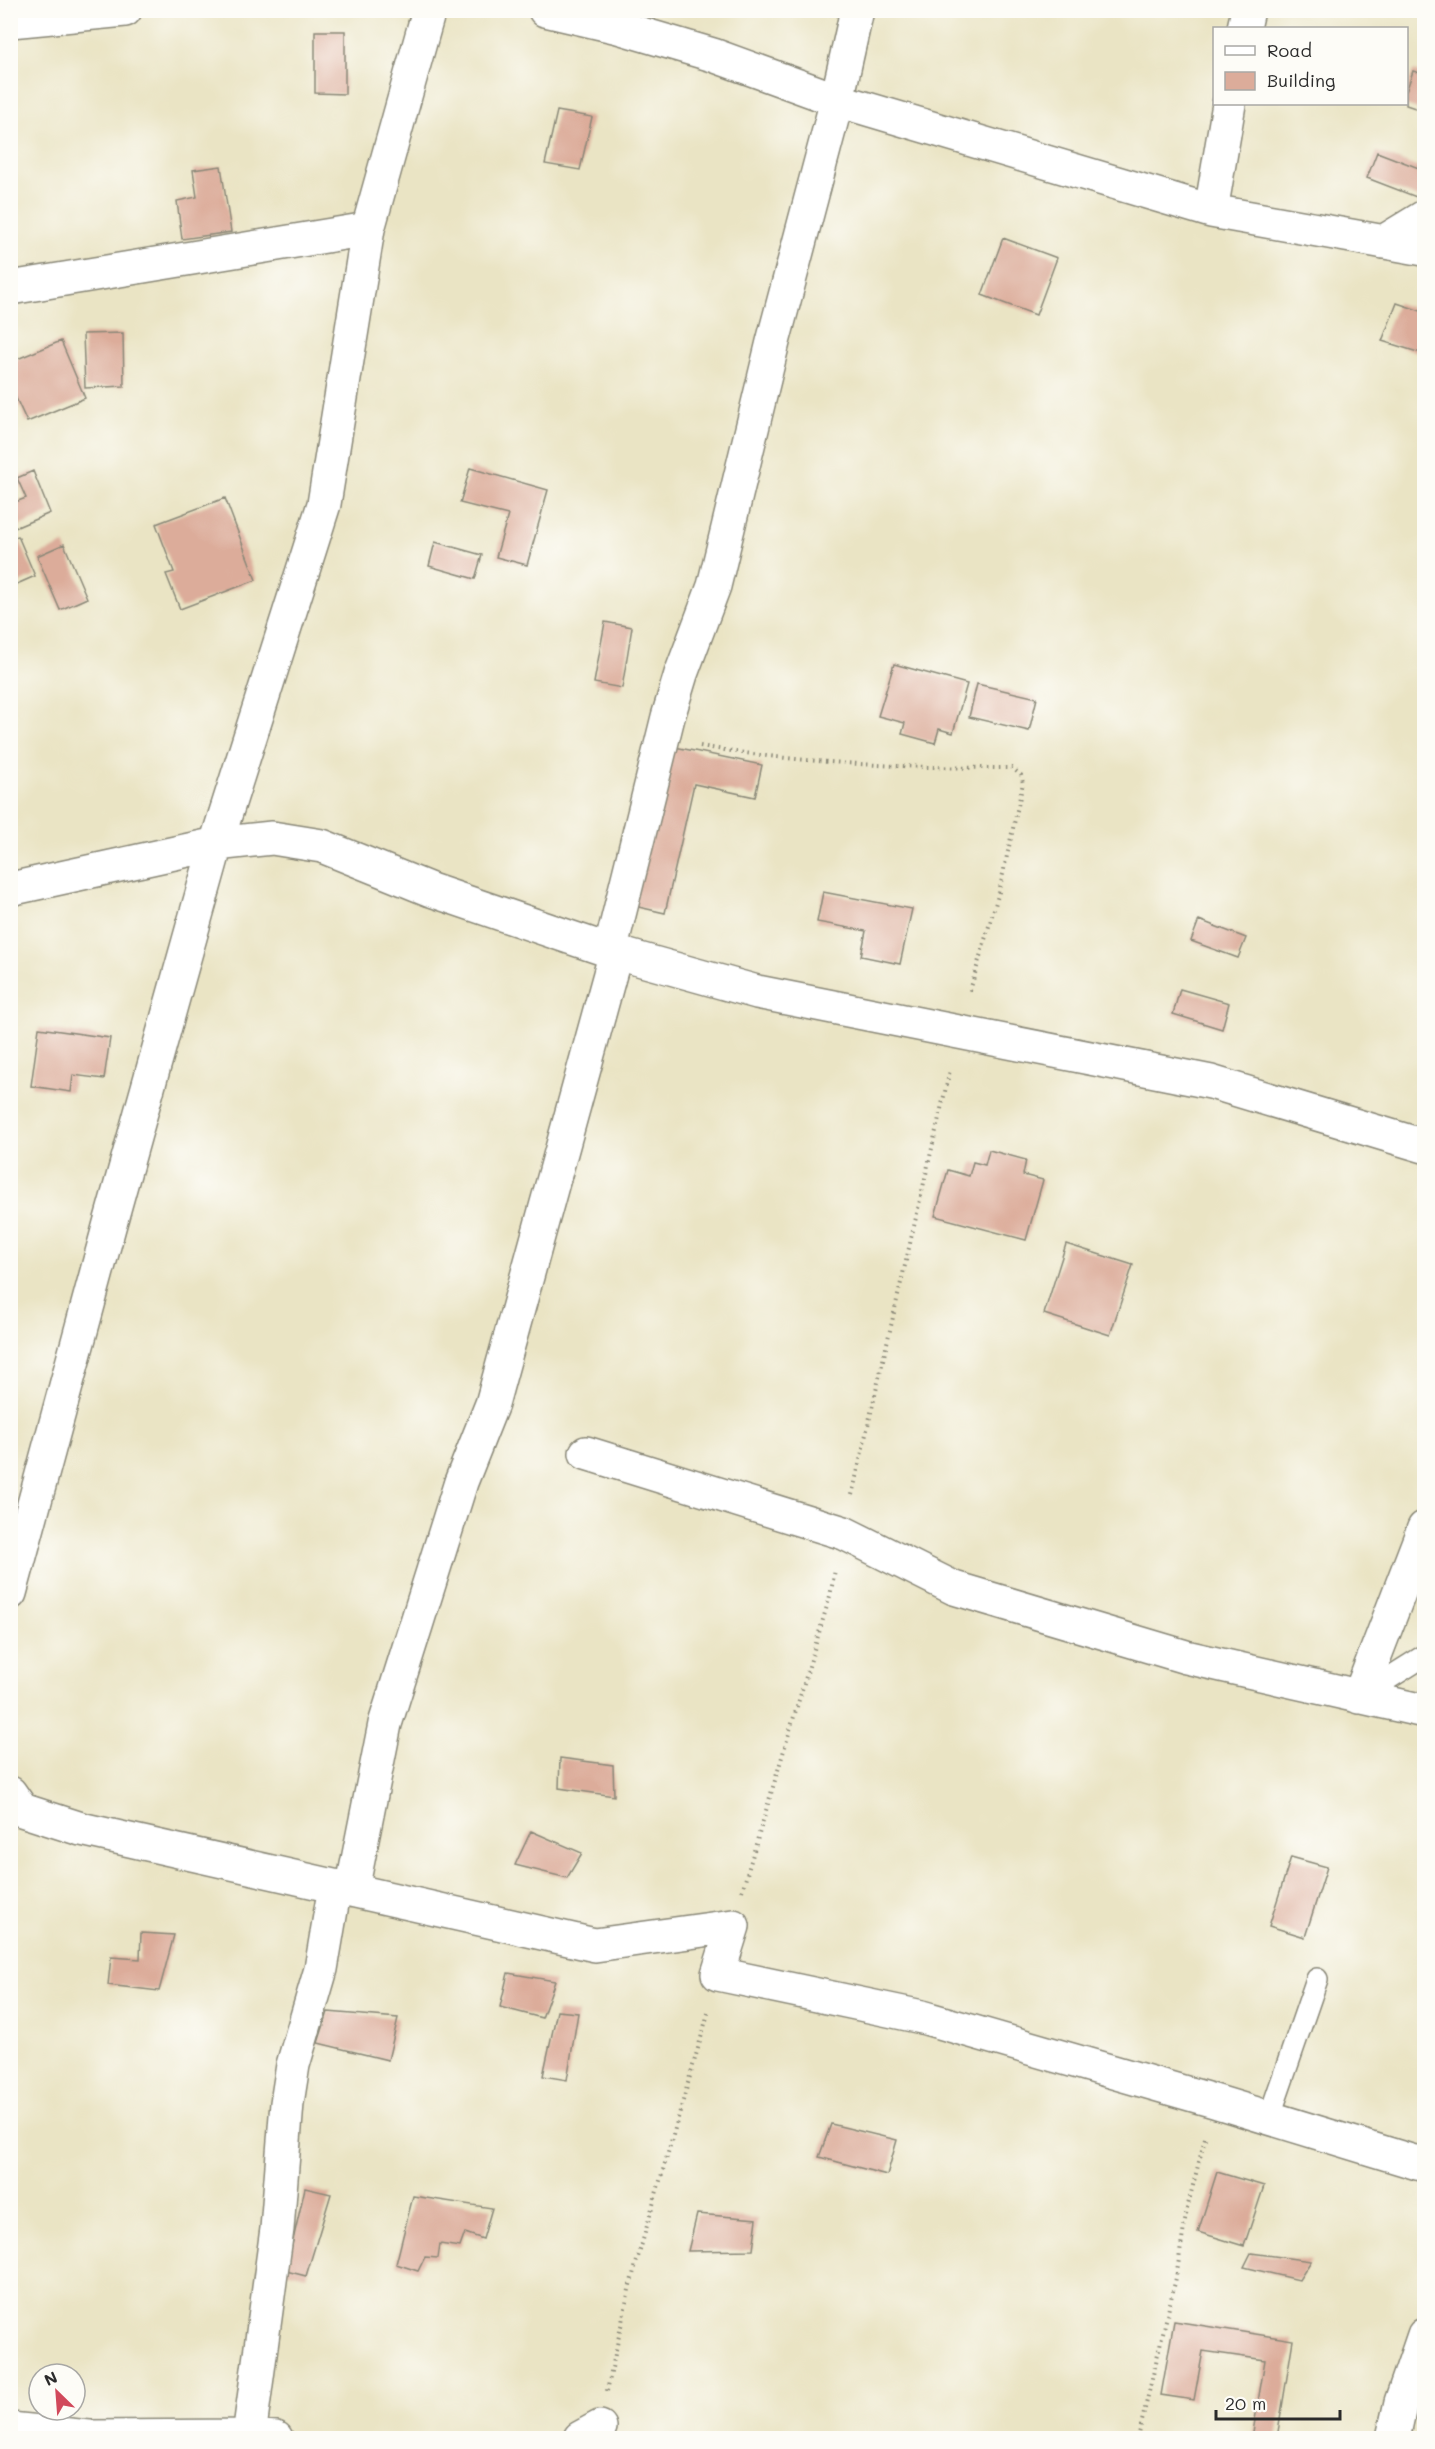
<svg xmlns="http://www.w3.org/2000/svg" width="1435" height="2449" font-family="Mali,sans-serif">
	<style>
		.building { fill: #dcac9a }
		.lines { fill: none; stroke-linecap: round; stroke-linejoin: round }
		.lane-casing { stroke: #8a8878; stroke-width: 24 }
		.street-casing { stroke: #8a8878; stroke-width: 36 }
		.path { stroke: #8a8878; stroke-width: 4; stroke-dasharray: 1.5 4.5; stroke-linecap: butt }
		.lane { stroke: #fff; stroke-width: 21 }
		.street { stroke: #fff; stroke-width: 33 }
	</style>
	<rect width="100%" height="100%" fill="#fdfcf7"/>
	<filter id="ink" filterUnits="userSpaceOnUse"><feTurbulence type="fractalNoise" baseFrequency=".0167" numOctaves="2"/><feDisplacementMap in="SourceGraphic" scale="12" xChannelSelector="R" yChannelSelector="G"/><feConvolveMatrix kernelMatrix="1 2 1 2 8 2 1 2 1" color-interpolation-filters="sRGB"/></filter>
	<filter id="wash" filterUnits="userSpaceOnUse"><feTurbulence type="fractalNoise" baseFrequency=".008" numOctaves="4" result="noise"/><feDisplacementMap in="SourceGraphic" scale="24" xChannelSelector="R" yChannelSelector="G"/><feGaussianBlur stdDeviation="1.35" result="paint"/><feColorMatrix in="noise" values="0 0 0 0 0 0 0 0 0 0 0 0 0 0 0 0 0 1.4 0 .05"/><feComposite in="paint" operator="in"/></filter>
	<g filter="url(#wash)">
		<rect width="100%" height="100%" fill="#eae4c4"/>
		<g id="blocks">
			<path class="building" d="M315,31H345V94L315,93Z
				M1413,71L1424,74V111L1406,105V92Z
				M557,111L592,117L580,170L545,164Z
				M1377,152L1424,170V200L1367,178Z
				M221,166L231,232L182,239L177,201L197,197L193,170Z
				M1003,238L1057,258L1036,315L982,295Z
				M1397,303L1424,312V354L1382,341Z
				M123,333L124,386L85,388L83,334Z
				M61,341L85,398L27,422L10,385V362Z
				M470,468L548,490L527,565L496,557L508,515L460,503Z
				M33,471L50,513L10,530V504L26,498L17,478Z
				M225,498L256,580L180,609L166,574L174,572L156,524Z
				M18,536L35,576L10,587V539Z
				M435,542L482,555L475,579L429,566Z
				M64,544L87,598L60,610L37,556Z
				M605,622L632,627L622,688L594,683Z
				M894,664L967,684L953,733L939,729L935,743L902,734L905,723L878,716Z
				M977,684L1037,698L1029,731L969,717Z
				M670,746L762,765L755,797L694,784L665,913L634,906Z
				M823,892L912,909L900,964L861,956L866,931L817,922Z
				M1199,920L1246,938L1238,958L1191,941Z
				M1180,989L1229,1003L1222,1029L1173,1014Z
				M39,1028L110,1038L104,1079L73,1075L71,1092L31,1086Z
				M989,1150L1026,1160L1023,1175L1043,1180L1026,1240L935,1216L948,1170L969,1176L973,1162L985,1165Z
				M1066,1244L1133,1265L1110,1335L1044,1314Z
				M560,1758L613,1765L614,1796L559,1788Z
				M531,1831L582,1853L567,1878L515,1865Z
				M1291,1857L1327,1867L1305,1937L1269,1926Z
				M141,1933L174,1935L159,1991L108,1985L111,1957L140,1959Z
				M508,1973L555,1981L542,2018L500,2007Z
				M557,2011L578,2013L567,2080L543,2076Z
				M328,2012L398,2018L388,2060L318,2043Z
				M831,2124L897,2140L887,2175L819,2157Z
				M1217,2172L1264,2186L1244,2246L1198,2232Z
				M305,2188L331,2194L306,2276L286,2271Z
				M413,2196L492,2208L483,2239L465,2233L460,2247L440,2244L438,2258L425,2257L418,2271L396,2264Z
				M697,2214L757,2219L753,2250L688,2251Z
				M1251,2253L1311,2261L1299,2280L1244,2267Z
				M1174,2321L1293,2340L1277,2438H1252L1265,2360L1203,2351L1194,2400L1161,2395Z"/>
		</g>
	</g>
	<g filter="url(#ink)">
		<use href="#blocks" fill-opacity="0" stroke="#8a8878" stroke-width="1.5"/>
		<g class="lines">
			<defs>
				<path id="lane" d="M1359,1697L1424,1656
					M1269,2118L1317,1979"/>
				<path id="street" d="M545,10L618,27L713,55L837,100L1211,211L1424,249
					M10,21L125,10
					M1244,28L1248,10
					M1211,211L1229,104
					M1383,242L1424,217
					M10,288L368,229
					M10,889L216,844L272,838L322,846L431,890L610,951L757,992L1211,1082L1424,1146
					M610,951L668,717L681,674L714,586L773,342L837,100L857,10
					M586,1453L844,1533L954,1588L1186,1657L1424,1711
					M10,1593L109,1227L216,844L324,504L368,229L429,10
					M1359,1697L1424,1528
					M10,1793L22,1810L81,1829L595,1945L733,1926L718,1974L922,2017L1214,2101L1424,2165
					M352,1890L385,1724L461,1482L492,1404L616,952
					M10,2429L89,2437L249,2436L277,2229L287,2103L293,2065L321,1969L335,1886
					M249,2436L276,2438
					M580,2438L600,2427
					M1393,2438L1401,2402L1424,2335"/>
			</defs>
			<use href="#lane" class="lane-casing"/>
			<use href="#street" class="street-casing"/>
			<path class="path" d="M700,746C802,764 908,768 1012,768L1021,775L1023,783L999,892L969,994
				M852,1495L950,1070
				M742,1891L830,1596L835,1570
				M607,2391L630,2285L709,2010
				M1138,2438L1176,2278L1187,2209L1205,2138"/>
			<use href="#lane" class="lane"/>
			<use href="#street" class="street"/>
		</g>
	</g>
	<rect width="1435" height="2449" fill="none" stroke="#fdfcf7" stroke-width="36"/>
	<rect x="1213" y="27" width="195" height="78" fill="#fdfcf7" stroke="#a9a8a5" stroke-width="1.5"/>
	<rect x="1225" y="46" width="30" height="9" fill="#ffffff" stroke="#a9a8a5" stroke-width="1.5"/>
	<text x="1267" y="57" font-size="18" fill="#2b2b2b">Road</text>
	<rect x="1225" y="72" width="30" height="18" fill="#dcac9a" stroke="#a9a8a5" stroke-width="1.5"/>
	<text x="1267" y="87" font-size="18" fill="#2b2b2b">Building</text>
	<g transform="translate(57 2392) rotate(335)"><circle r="28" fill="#fdfcf7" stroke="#a9a8a5" stroke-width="1.5"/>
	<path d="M0-4.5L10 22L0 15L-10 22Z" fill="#d1495b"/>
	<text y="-9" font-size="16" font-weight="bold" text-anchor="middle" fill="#2b2b2b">N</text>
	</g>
	<path d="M1216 2410v9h124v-9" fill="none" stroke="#2b2b2b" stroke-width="3"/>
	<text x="1225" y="2410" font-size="18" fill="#2b2b2b" stroke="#fdfcf7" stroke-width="4.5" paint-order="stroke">20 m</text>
</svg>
